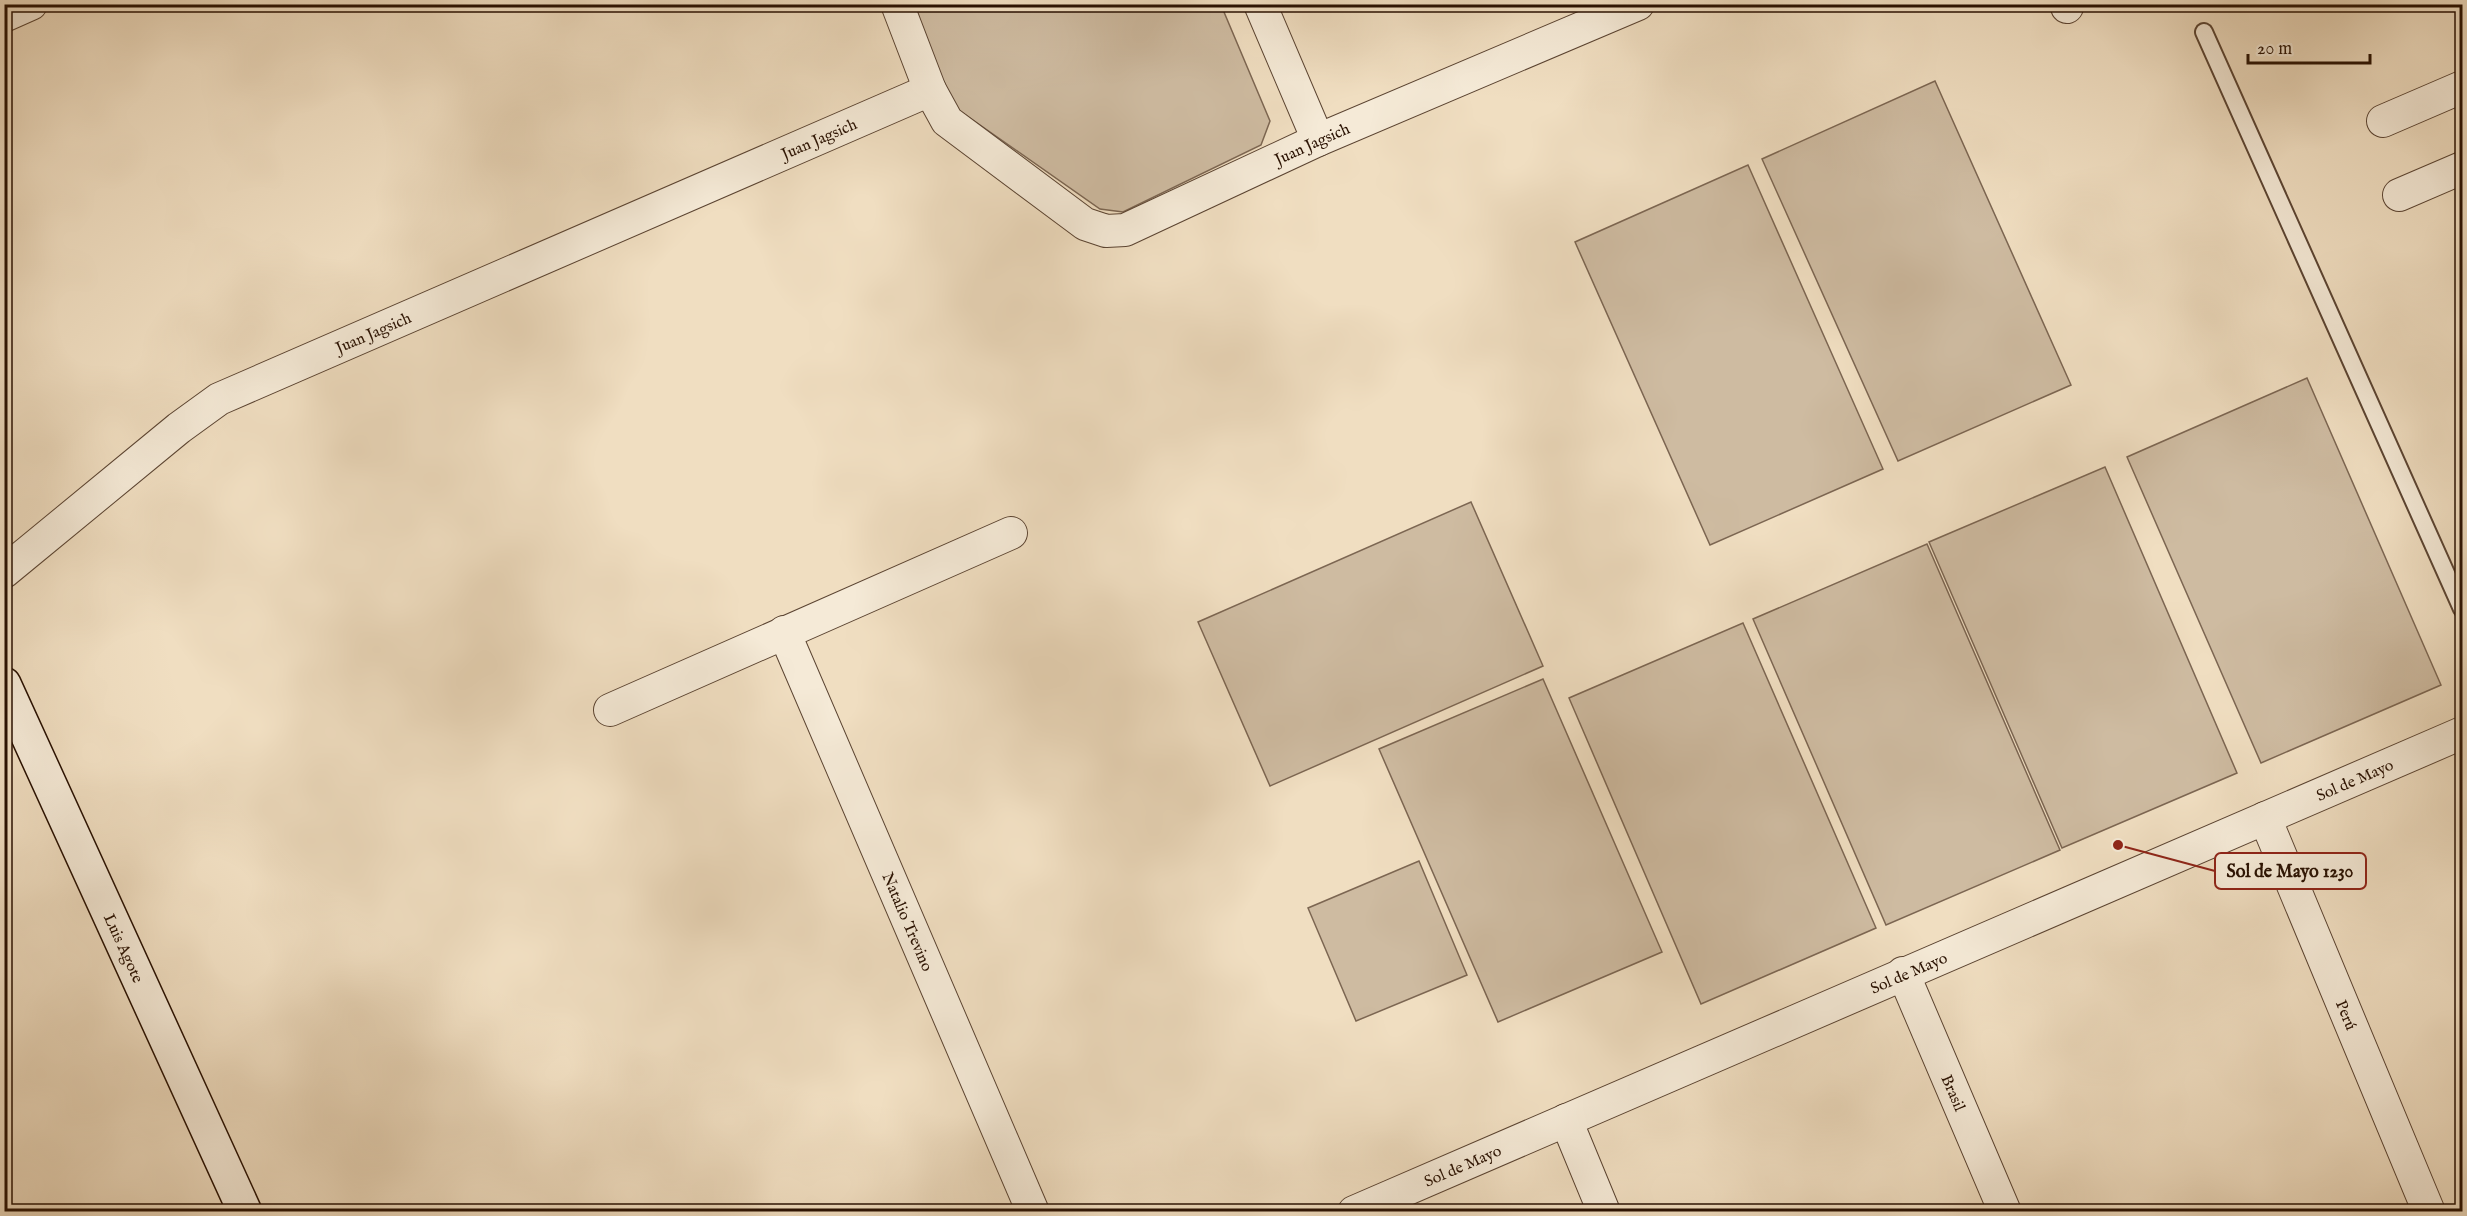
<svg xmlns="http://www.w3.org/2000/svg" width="2467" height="1216" font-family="'IM FELL English',serif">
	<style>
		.green { fill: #cebba1; stroke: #7c6652; stroke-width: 1.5 }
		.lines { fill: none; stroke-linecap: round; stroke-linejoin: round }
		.service-casing { stroke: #5b4432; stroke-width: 20 }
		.minor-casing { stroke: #5b4432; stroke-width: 34 }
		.secondary-casing { stroke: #291102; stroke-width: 36 }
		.service { stroke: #f5ead7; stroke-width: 16 }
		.minor { stroke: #f5ead7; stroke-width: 32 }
		.secondary { stroke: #f5ead7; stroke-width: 33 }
		.labels { text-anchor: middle; stroke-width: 6; stroke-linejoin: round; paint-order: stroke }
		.street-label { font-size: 16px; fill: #291102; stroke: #f5ead7 }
		.leader { fill: none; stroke: #8f2418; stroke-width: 2 }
		.callout-dot { fill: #8f2418; stroke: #f5ead7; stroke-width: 2 }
		.callout { fill: #f5ead7; stroke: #8f2418; stroke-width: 2 }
		.callout-label { font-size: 18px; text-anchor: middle; font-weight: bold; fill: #291102 }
	</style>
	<rect width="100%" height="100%" fill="#f0dec1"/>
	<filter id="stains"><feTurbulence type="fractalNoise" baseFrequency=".00333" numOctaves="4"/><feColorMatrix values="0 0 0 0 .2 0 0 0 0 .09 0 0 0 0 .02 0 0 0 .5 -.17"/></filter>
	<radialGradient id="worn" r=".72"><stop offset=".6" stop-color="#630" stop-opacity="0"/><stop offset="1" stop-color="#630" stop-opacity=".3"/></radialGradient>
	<path class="green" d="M898,5H1221L1270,121L1261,145L1123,212L1100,209L930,90Z
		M1935,81L2071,385L1898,461L1762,159Z
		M1748,165L1883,469L1710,545L1575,242Z
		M2307,378L2441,685L2261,763L2127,457Z
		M2105,467L2237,773L2062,848L1929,542Z
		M1471,502L1543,666L1270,786L1198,622Z
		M1927,544L2060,850L1886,925L1753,619Z
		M1743,623L1876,928L1701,1004L1569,698Z
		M1543,679L1662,952L1498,1022L1379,749Z
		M1419,861L1467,975L1356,1021L1308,908Z"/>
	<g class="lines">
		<defs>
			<path id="service" d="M2204,32L2462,609"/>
			<g id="minor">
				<path d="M897,4L930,90"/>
				<path d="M1260,4L1318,140"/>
				<path d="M2066,4L2067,7"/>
				<path d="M4,16L31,4"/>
				<path d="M2383,121L2462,87"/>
				<path d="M2399,195L2462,168"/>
				<path id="s1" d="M4,572L179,428L219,399L930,90L947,121L1085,224L1106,231L1125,230L1318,140L1638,4"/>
				<path id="s2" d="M784,632L1033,1212"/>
				<path d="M610,710L1011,533"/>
				<path id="s3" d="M2265,818L2429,1212"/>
				<path id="s4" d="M1903,973L2005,1212"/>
				<path d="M1566,1120L1604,1212"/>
				<path id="s5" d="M1354,1212L2462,733"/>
			</g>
			<g id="secondary">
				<path id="s6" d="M4,684L245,1212"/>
			</g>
		</defs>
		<use href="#service" class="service-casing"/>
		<use href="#minor" class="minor-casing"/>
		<use href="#secondary" class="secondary-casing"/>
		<use href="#service" class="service"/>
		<use href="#minor" class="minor"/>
		<use href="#secondary" class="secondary"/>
	</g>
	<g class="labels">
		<g class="street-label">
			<text dy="6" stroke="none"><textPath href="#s1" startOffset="930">Juan Jagsich</textPath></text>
			<text dy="6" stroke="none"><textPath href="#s1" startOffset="1506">Juan Jagsich</textPath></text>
			<text dy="6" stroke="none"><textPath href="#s1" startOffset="444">Juan Jagsich</textPath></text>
			<text dy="6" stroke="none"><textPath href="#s5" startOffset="1090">Sol de Mayo</textPath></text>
			<text dy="6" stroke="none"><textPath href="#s2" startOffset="315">Natalio Trevino</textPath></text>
			<text dy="6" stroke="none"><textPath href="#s6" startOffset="290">Luis Agote</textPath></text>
			<text dy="6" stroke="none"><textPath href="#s5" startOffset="604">Sol de Mayo</textPath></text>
			<text dy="6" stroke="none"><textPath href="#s3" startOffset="213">Perú</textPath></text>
			<text dy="6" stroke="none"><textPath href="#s4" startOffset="130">Brasil</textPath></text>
			<text dy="6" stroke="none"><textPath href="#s5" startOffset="118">Sol de Mayo</textPath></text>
		</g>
	</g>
	<path class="leader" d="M2118 845L2215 871"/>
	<circle class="callout-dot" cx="2118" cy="845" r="6"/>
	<rect class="callout" x="2215" y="853" width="151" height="36" rx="6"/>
	<g class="callout-label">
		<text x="2290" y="877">Sol de Mayo 1230</text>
	</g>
	<rect width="2467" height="1216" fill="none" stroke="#f0dec1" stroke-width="24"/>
	<rect x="6" y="6" width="2455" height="1204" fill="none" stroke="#291102" stroke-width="3"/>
	<rect x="12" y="12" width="2443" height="1192" fill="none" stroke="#291102" stroke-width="1.5"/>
	<path d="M2248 54v9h122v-9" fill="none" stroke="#291102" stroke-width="3"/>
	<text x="2257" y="54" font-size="18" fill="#291102" stroke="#f5ead7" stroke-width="4.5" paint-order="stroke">20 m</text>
	<rect width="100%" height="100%" filter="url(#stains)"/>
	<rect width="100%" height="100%" fill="url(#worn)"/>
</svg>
